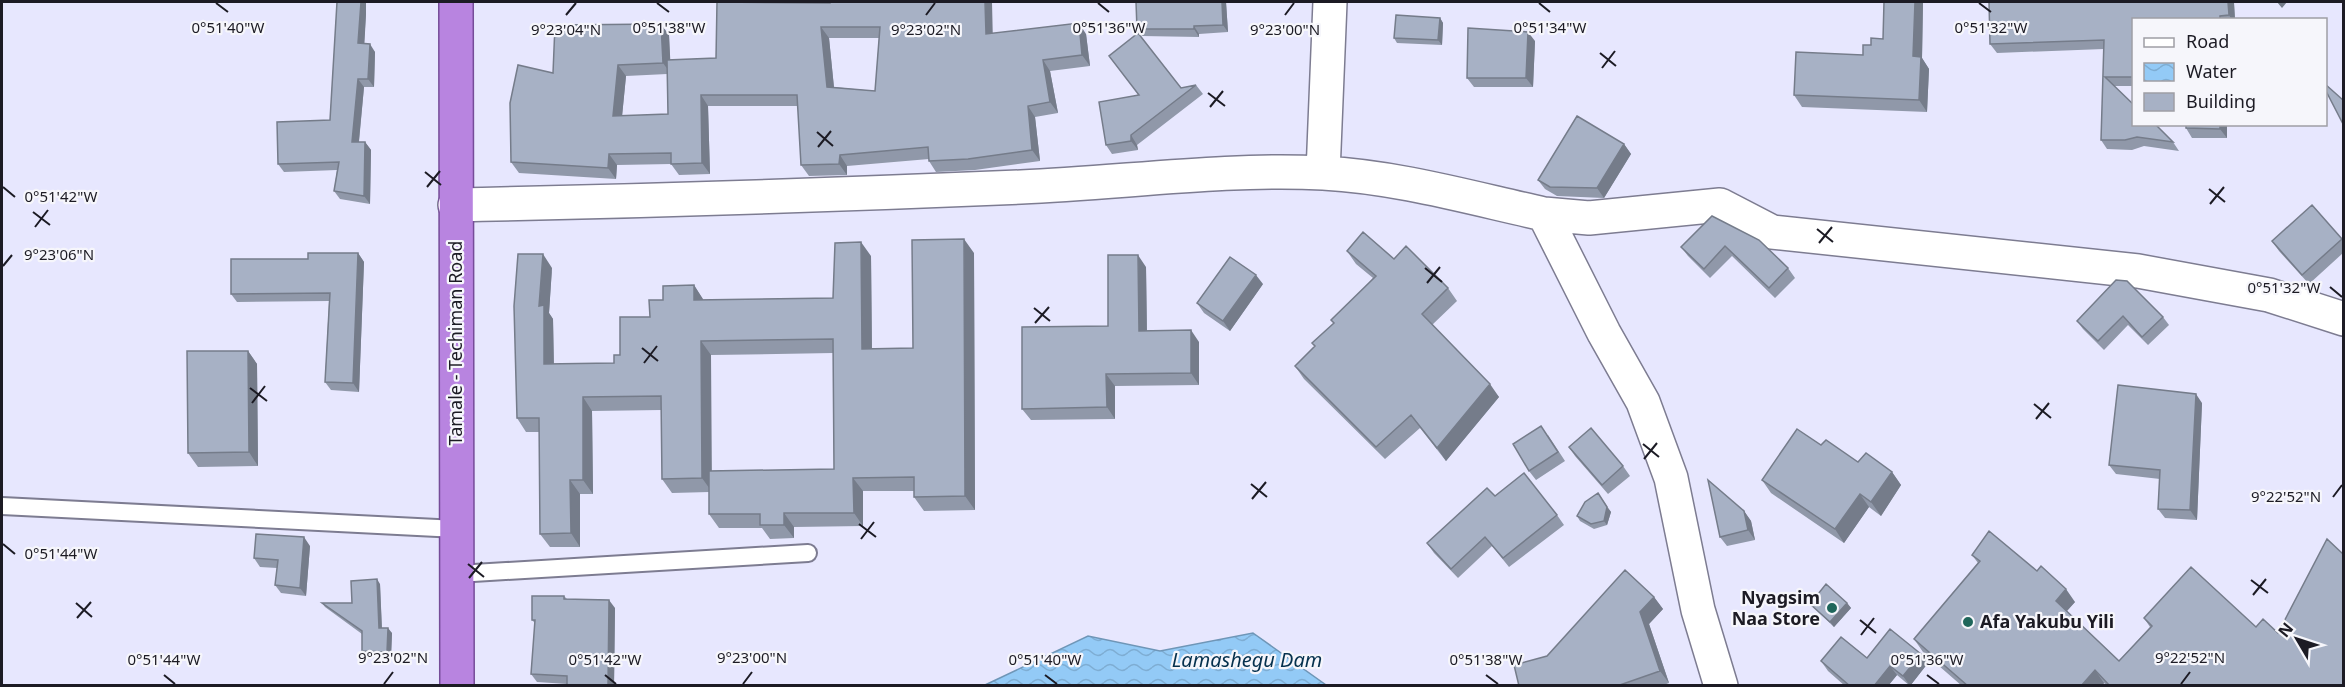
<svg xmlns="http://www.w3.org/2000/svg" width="2345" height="687" font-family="'Noto Sans',sans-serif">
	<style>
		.water { fill: url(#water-waves); stroke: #6f96b7; stroke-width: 1.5 }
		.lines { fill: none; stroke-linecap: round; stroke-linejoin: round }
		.service-casing { stroke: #7d7c91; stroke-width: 20 }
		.minor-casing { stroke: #7d7c91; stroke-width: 36 }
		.trunk-casing { stroke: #764c99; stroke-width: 36 }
		.service { stroke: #fff; stroke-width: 16 }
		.minor { stroke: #fff; stroke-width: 33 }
		.trunk { stroke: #b884e0; stroke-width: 33 }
		.wall { fill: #9098a9; fill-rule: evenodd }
		.shaded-wall { fill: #757c8a }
		.building { fill: #a7b1c5; stroke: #757c8a; stroke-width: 1.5; fill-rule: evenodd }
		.ticks { fill: none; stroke: #1c1b24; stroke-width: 2 }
		.poi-dot { fill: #1f665b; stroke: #f6f6fb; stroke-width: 2 }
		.labels { text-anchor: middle; stroke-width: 4.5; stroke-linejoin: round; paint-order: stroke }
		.street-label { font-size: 18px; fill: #1c1b24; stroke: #f6f6fb }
		.poi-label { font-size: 18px; font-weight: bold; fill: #1c1b24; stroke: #f6f6fb; text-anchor: end }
		.water-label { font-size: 20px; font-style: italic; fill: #05314e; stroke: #f6f6fb }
		.ticks-label { font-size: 15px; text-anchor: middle; fill: #1c1b24; stroke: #f6f6fb; stroke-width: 4.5; stroke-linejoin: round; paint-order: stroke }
	</style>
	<defs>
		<pattern id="water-waves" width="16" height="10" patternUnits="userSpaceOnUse" patternTransform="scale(1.5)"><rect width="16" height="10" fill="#93caf6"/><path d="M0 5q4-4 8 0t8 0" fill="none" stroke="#7eadd3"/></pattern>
	</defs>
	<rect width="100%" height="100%" fill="#e7e7fe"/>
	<path class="water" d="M1253,633L1326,685H985L1088,636L1160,651Z"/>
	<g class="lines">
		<defs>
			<path id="service" d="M2,506L457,529
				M457,574L808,553"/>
			<path id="minor" d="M1323,173L1330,2
				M455,205C644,201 832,195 1021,187C1121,183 1223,168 1323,173C1398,177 1471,198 1544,214L1604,333L1643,402L1671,478L1698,610L1721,686
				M1544,214L1589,218L1720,205L1772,232L2138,271L2269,295L2344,319"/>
			<path id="trunk" d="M456,2L457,686"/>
		</defs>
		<use href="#service" class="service-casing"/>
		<use href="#minor" class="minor-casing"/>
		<use href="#trunk" class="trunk-casing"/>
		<use href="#service" class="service"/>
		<use href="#minor" class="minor"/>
		<use href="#trunk" class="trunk"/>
	</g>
	<path class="wall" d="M337,2H366V14L364,43L375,52L374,87H364L359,142H365L371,150L370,204L340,199L334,191L337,170L284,172L278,164L330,120Z
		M717,2L993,33L1086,34L1090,66L1050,71L1058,113L1035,117L1040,161L975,170L936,172L929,161V159L847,166V175L809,176L801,165L798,106H708L710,174L679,175L671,164L617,165L616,179L519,173L511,162L553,73L669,35L670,60L716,58ZM829,38H879L875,91L834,87ZM667,74L668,114L622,116L626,76Z
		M1226,2L1228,32L1199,34V37L1142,36L1137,29Z
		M1884,2H1923L1922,58L1929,69L1927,112L1802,107L1794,95L1863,55L1871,45L1883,39Z
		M1989,2H2233L2234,3L2235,20H2133V86H2114L2133,104V124H2155L2173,142L2179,151L2144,146L2132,150L2107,149L2101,140L2104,49L1997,53L1990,44Z
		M1440,18L1443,23L1442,45L1397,43L1394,38Z
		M1535,41L1533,87H1474L1467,78Z
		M1109,56L1181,88L1196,85L1203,94L1137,145L1138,150L1112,154L1106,145L1139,95Z
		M2227,124V138H2192L2186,128Z
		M1624,144L1631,154L1604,198L1557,196L1545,189L1538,180Z
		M1712,216L1788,268L1795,278L1775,298L1732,256L1710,278L1688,256L1681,247Z
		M2342,239L2343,241V253L2309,284L2279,251L2272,241Z
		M1347,251L1394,259L1448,288L1457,301L1432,325L1499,397L1446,461L1420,428L1385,459L1304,379L1295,366L1315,347L1312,343L1334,323L1373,278L1356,264Z
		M358,253L364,262L359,392L331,390L325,382L329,301L237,302L231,294L308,259Z
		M974,253L975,510L924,511L914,497V491H863V526L794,527V538L770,539L762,528H719L709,514V492L672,493L662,479L661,410L592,411L593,494H580V547H550L540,534L539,432H526L517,418L552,268L549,313L553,319L554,364L614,363L663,300L694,285L703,300L833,298L871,256L872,348H913ZM833,353L834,469L711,471V355Z
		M1146,267L1147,331L1199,342V385L1115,386V419L1031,420L1022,409L1108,326Z
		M2116,280L2163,317L2169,325L2148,345L2128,325L2104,350L2083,329L2077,321Z
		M1263,284L1230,331L1204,313L1197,303Z
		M248,351L257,364L258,466L198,467L188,453Z
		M2202,403L2197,520L2165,518L2158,509L2160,479L2116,474L2109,465Z
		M1548,435L1565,461L1536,480L1529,471Z
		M1821,445L1858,462L1892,472L1901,485L1881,516L1869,507L1844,543L1771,493L1762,480Z
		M1569,447L1623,466L1630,476L1608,494L1575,456Z
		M1598,493L1611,512L1607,525L1594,529L1580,521L1577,516Z
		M1495,496L1557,515L1564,525L1509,567L1492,546L1458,578L1434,553L1427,543Z
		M1744,511L1751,521L1755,540L1727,546L1720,537Z
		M310,546L306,596L281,593L275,585L277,568L260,567L254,558Z
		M1972,555L2075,602L2067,611L2119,661L2150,627L2144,618L2256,627L2278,633L2343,686H2107L2104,683L2102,686H1962L1923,652L1914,639L1978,563Z
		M380,584L382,628L392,633L391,657L365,656L362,651V634L325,607L322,603H352Z
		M564,596L567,599L615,608L614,686H567V684L537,682L531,674L535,623L532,620Z
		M1654,597L1663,609L1649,624L1669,683L1661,686H1519L1547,656Z
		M1847,603L1851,608L1834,627L1814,608L1810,604Z
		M1867,658L1928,663L1910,686L1897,675L1888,686H1845L1828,671L1821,661Z"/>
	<path class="shaded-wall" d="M361,2H366V14L364,51L358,43Z
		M985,2H992L993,45L986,34Z
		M1222,2H1226L1228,32L1223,25Z
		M1915,2H1923L1922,58L1929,69L1927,112L1919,100L1913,56Z
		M2228,2H2233L2234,3L2235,20H2232L2229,15Z
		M2277,2H2287L2282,8Z
		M1440,18L1443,23L1442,45L1438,40Z
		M1079,23L1086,34L1090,66L1082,55Z
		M661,24L669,35L671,74L663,63Z
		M1194,26L1199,34V37L1194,29Z
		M821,27L829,38L835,98L827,87Z
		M1528,32L1535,41L1533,87L1526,78Z
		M370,44L375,52L374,87L368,79Z
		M1043,60L1050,71L1058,113L1050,102Z
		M618,65L626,76L621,127L613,116Z
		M358,79L364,87L358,150L352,142Z
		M701,95L708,106L710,174L702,163Z
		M1028,106L1035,117L1040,161L1032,150Z
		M2220,124H2227V138L2220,129Z
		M1131,135L1137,145L1138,150L1131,141Z
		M365,142L371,150L370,204L364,196Z
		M1624,144L1631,154L1604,198L1597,188Z
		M609,154L617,165L616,179L608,168Z
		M840,155L847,166V175L839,164Z
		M964,239L974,253L975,510L965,496Z
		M861,242L871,256L872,362L862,349Z
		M358,253L364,262L359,392L353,383Z
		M543,254L552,268L549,313L553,319L554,378L544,364L539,306Z
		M1138,255L1146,267L1147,343L1139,331Z
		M1256,275L1263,284L1230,331L1223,321Z
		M694,285L703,299L704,314L694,300Z
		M1191,330L1199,342V385L1191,373Z
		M701,341L711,355L712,492L702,478Z
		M248,351L257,364L258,466L249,452Z
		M1106,374L1115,386V419L1107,407Z
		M1490,384L1499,397L1446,461L1437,448Z
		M2196,394L2202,403L2197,520L2190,510Z
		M583,397L592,411L593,494L583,480Z
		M1892,472L1901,485L1881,516L1871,502Z
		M853,478L863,491V526L854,513Z
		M570,480L580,494V547L571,533Z
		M1860,494L1869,507L1844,543L1835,529Z
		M1607,507L1611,512L1607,525L1604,521Z
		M1744,511L1751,521L1755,540L1748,530Z
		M784,513L794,527V538L784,525Z
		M304,537L310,546L306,596L300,588Z
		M377,579L380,584L382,633L379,628Z
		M2066,589L2075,602L2065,613L2056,601Z
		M1654,597L1663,609L1649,624L1669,683L1660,671L1640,612Z
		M609,600L615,608L614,686H608Z
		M1847,603L1851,608L1834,627L1830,622Z
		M388,628L392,633L391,657L387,652Z
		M1921,654L1928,663L1910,686L1903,676Z
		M1890,666L1897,675L1888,686H1874Z
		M2095,670L2104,683L2102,686H2081Z"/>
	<path class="building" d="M337,2H361L358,43L370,44L368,79H358L352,142H365L364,196L334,191L339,162L278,164L277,122L330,120Z
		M717,2L830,3V2H985L986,34L1079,23L1082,55L1043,60L1050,102L1028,106L1032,150L968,159L929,161L928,147L840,155L839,164L801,165L797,95H701L702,163L671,164V153L609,154L608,168L511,162L510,103L518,65L553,73L555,25L661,24L663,63L618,65L613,116L668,114L667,60L716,58ZM821,27H880L875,91L827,87Z
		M1136,2H1222L1223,25L1194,26V29H1137Z
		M1884,2H1915L1913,56L1921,57L1919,100L1794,95L1796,52L1863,55V45H1871V38L1883,39Z
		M1989,2H2228L2229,15L2220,16V20H2133V77H2105L2133,104V124H2155L2173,142L2137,137L2125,140H2101L2104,40L1990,44Z
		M1396,15L1440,18L1438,40L1394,38Z
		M1468,28L1528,32L1526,78H1467Z
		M1138,33L1181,88L1196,85L1131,135V141L1106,145L1099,102L1139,95L1109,56Z
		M2325,84L2343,100V124L2325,89Z
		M1577,116L1624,144L1597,188L1550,187L1538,180Z
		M2186,124H2220V129L2186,128Z
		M2312,205L2342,239L2302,275L2272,241Z
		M1712,216L1759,240L1788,268L1769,288L1725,246L1704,269L1681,247Z
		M1363,232L1394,259L1406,246L1448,288L1422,314L1490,384L1437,448L1411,415L1376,447L1295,366L1315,346L1312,343L1334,323L1331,320L1376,276L1347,251Z
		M964,239L965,496L914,497V477L853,478L854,513H784V525H760V514H709V471L834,469L833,339L701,341L702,478L662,479L661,396L583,397V480H570L571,533L540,534L539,418H517L514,306L518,254H543L539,306L544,305V364L614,363V355H620V317H650L649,300H663V286L694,285V300L833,298L835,243L861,242L862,349L913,348L912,240Z
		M308,253H358L353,383L325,382L330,293L231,294V259H308Z
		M1108,255H1138L1139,331L1191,330V373L1106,374L1107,407L1022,409V327L1108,326Z
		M1230,257L1256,275L1223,321L1197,303Z
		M2116,280L2127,281L2163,317L2142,337L2123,316L2098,341L2077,321Z
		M187,351H248L249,452L188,453Z
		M2118,385L2196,394L2190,510L2158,509L2160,470L2109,465Z
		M1541,426L1558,452L1529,471L1513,444Z
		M1591,428L1623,466L1602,485L1569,447Z
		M1797,429L1821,445L1826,440L1858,462L1866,453L1892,472L1871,502L1860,494L1835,529L1762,480Z
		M1524,473L1557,515L1503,558L1485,537L1451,569L1427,543L1487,488L1495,496Z
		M1708,480L1744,511L1748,530L1720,537Z
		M1598,493L1607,507L1604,521L1591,524L1577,516L1585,502Z
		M1989,531L2037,571L2041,566L2066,589L2056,601L2119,661L2152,626L2144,618L2191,567L2256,627L2263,619L2278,633L2327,539L2343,554V686H2110L2095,670L2081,686H1968L1914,639L1980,561L1972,555Z
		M256,534L304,537L300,588L275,585L278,560L254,558Z
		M1625,570L1654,597L1640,612L1660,671L1617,686H1519L1514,665L1547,656Z
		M377,579L379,628H388L387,652L362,651V631L322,603H352L351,581Z
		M1826,584L1847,603L1830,622L1810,604Z
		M532,596H564V599L609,600L608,686L567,685V676L531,674L535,620H532Z
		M1890,629L1921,654L1903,676L1890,666L1874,686H1850L1821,661L1841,637L1867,658Z"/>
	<path class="ticks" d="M216,3L228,12M657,3L669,12M1098,3L1109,12M1539,3L1550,12M1979,3L1991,12M566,15L576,3M926,15L935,3M1285,15L1294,3M1600,53L1616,66M1602,68L1615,51M1208,93L1225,106M1210,107L1223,91M817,132L833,146M818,147L831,131M425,172L441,185M3,187L15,197M427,187L440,171M2209,189L2225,202M2210,204L2224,187M33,212L50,225M35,227L48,210M1817,229L1833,242M1819,243L1832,227M3,266L12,255M1425,268L1442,282M1427,283L1440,267M2330,287L2342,297M1034,308L1050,321M1035,323L1049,307M642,348L658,361M644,363L657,346M250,388L267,401M252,403L265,386M2034,404L2051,418M2036,419L2049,403M1643,444L1659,457M1644,459L1657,443M1251,484L1267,497M2333,497L2342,485M1252,499L1266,482M859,524L876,537M861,539L874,522M3,544L15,554M468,564L484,577M469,578L482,562M2251,580L2268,593M2253,595L2266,579M76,603L92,617M77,618L91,602M1860,620L1876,633M1861,635L1874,618M164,675L175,684M605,675L616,684M1045,675L1057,684M1486,675L1498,684M1927,675L1939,684M384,684L393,672M743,684L752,672M2181,684L2190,672"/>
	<g class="poi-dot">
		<circle cx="1832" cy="608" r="6"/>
		<circle cx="1968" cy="622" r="6"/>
	</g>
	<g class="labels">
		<g class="street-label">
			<text transform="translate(456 343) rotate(-90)" y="6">Tamale - Techiman Road</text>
		</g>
		<g class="poi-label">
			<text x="1820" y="604">Nyagsim<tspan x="1820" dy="21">Naa Store</tspan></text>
			<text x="1980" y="628" text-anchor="start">Afa Yakubu Yili</text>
		</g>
		<g class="water-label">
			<text x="1247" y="667">Lamashegu Dam</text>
		</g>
	</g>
	<g class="ticks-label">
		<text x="228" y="33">0°51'40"W</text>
		<text x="669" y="33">0°51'38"W</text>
		<text x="1109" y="33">0°51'36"W</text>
		<text x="1550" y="33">0°51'34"W</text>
		<text x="1991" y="33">0°51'32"W</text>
		<text x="566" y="35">9°23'04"N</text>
		<text x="926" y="35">9°23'02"N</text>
		<text x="1285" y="35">9°23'00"N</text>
		<text x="61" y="202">0°51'42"W</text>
		<text x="59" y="260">9°23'06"N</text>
		<text x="2284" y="293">0°51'32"W</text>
		<text x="2286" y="502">9°22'52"N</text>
		<text x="61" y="559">0°51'44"W</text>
		<text x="393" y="663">9°23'02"N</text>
		<text x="752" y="663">9°23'00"N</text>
		<text x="2190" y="663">9°22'52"N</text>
		<text x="164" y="665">0°51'44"W</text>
		<text x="605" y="665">0°51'42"W</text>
		<text x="1045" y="665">0°51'40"W</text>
		<text x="1486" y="665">0°51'38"W</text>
		<text x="1927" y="665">0°51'36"W</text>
	</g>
	<rect width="2345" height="687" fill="none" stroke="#1c1b24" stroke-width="6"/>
	<rect x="2132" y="18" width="195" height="108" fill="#f6f6fb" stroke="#9f9ea5" stroke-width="1.5"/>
	<rect x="2144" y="38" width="30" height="9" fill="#ffffff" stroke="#9f9ea5" stroke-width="1.5"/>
	<text x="2186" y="48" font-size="18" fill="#1c1b24">Road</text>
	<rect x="2144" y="63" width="30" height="18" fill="url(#water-waves)" stroke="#9f9ea5" stroke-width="1.5"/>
	<text x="2186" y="78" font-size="18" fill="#1c1b24">Water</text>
	<rect x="2144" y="93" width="30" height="18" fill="#a7b1c5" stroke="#9f9ea5" stroke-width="1.5"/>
	<text x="2186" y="108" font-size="18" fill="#1c1b24">Building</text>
	<g transform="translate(2297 639) rotate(309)" stroke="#f6f6fb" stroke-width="4.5" paint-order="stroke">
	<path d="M0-4.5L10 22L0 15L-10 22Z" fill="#1c1b24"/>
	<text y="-9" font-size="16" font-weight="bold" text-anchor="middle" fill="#1c1b24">N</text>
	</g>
</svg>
